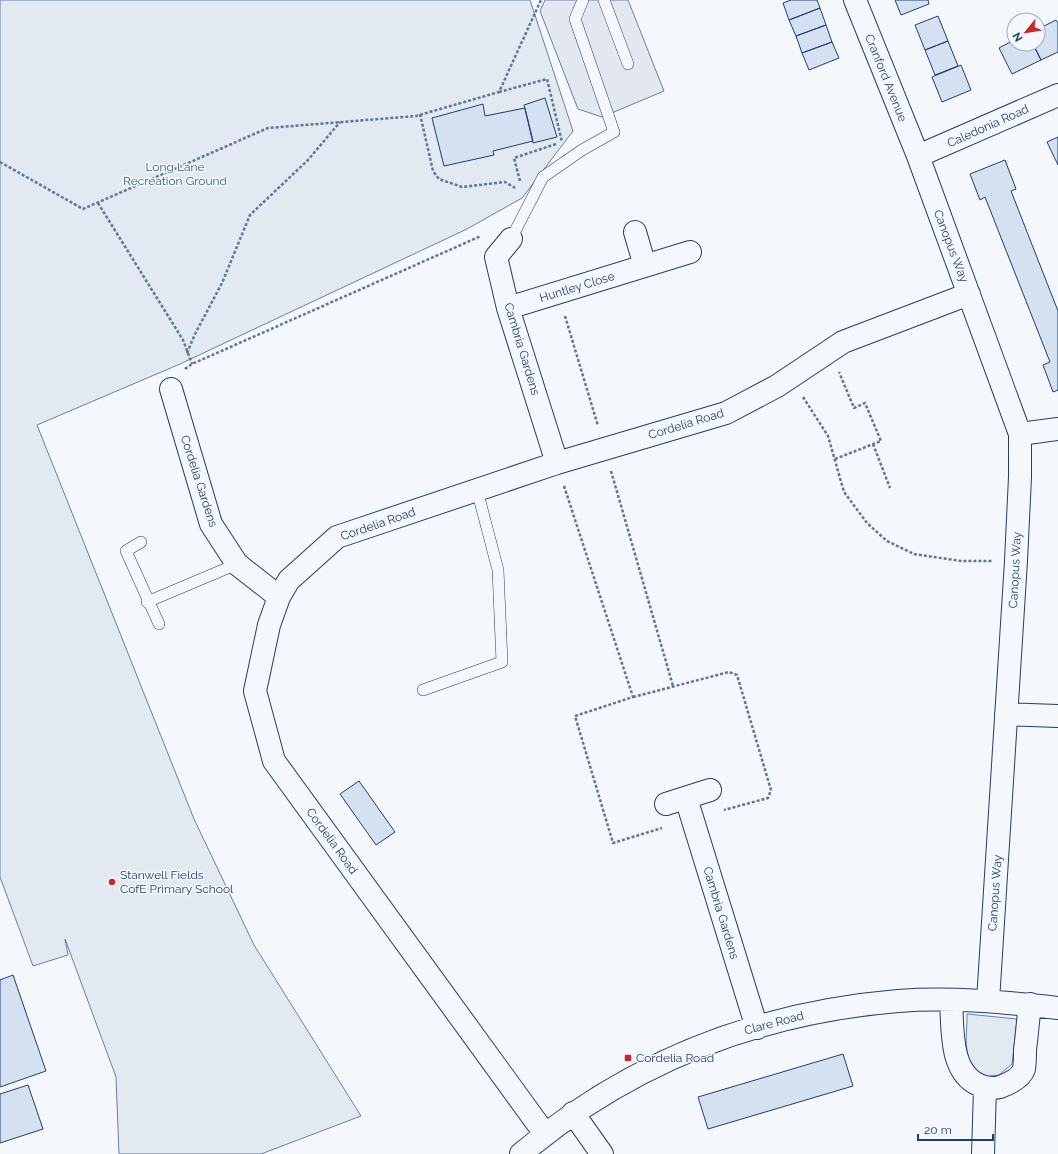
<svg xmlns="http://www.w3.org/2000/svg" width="1058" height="1154" font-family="Raleway,sans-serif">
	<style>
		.green { fill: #e3e9f0; stroke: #687fa3 }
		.parking { fill: #e3e8f0; stroke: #687fa3 }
		.building { fill: #d5e0f0; stroke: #1d3f73 }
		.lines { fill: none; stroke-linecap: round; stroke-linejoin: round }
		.service-casing { stroke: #1d3f73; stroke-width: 12 }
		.minor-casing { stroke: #1d3f73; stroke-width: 24 }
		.path { stroke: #5e769c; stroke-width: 2.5; stroke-dasharray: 3 2; stroke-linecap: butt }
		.service { stroke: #f4f7fb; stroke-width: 11 }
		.minor { stroke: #f4f7fb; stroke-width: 22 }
		.poi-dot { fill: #c62828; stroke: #f4f7fb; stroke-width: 1.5 }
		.labels { text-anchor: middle; stroke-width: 3; stroke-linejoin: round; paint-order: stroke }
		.street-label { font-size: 12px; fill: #1d3f73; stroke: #f4f7fb }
		.park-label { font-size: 12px; fill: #2c6c60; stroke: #f4f7fb }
		.poi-label { font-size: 12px; fill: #1d3f73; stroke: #f4f7fb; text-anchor: start }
	</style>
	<rect width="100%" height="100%" fill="#f4f7fb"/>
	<path class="green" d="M0,0H530L573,131L522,198L467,229L180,364L37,425L194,819L254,945L361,1116L261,1154H119L116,1077L65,939L68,955L33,966L0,877Z
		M967,1014L1017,1019L1012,1064L999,1075L983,1077C961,1059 967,1040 967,1014Z"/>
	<path class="parking" d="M545,0H628L664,91L602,117L578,109L540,11Z"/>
	<path class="building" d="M791,0H817L820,8L789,20L783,3Z
		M895,0H928L929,4L901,15Z
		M820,8L826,25L796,36L789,20Z
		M938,16L948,41L925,50L915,25Z
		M1056,20L1058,23V52L1041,60L1033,44H1038V29Z
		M826,25L832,42L802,53L796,36Z
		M1014,40V44H1033L1041,60L1012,74L999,48Z
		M948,41L958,66L935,75L925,50Z
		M832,42L839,58L809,70L802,53Z
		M961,65L971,90L942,102L932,77Z
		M545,98L557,137L533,143L524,105Z
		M483,104L485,116L525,108L533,141L493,151L494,155L444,166L432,118Z
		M1058,137V165L1047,142Z
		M1005,160L1016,189L1011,191L1058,311V390L1053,392L1043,365L1050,362L985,197L980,200L970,174Z
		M359,781L395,832L376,845L340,794Z
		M13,975L46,1071L0,1087V980Z
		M843,1054L853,1086L708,1129L698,1097Z
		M28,1085L43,1129L0,1143V1094Z"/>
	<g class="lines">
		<defs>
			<path id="service" d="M604,0L628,64
				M511,239L543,177L582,150L614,132L575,19L583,0
				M141,542L126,551L159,624
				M147,602L237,564
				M423,690L502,662L498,570L477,490"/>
			<path id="minor" d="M855,0L918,156L1020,434V477L1016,561L988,1001
				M918,156L1058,95
				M635,232L645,266
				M511,239L496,257L508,308L557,463
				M508,308L690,252
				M171,389L211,524L237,564L279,597
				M1020,434L1058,429
				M1006,714L1058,716
				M686,798L757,1028
				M666,804L710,790
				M951,1000C953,1028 949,1072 979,1085C986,1088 993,1089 1000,1087C1008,1084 1021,1078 1024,1069C1025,1063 1025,1056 1025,1050C1027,1035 1028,1020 1030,1004
				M573,1113L602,1154
				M545,1134L274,761L255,691L269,625L279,597L289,580L337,537L557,463L726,413L777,386L843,342L969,294
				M521,1154C630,1062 756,1013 898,1001C951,997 1005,1002 1058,1008
				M983,1154L985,1088"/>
		</defs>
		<use href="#service" class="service-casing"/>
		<use href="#minor" class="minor-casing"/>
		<path class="path" d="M499,92L547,79L562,142
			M420,114L433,171L439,179L462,187L505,182L517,189
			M0,162L83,209L268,128L416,116L499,92L541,0
			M520,181L514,158L556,144
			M98,203L183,340L192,364
			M565,316L598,426
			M187,353L195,334L222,283L250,215L308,160L340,122
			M185,369L192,364L481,236
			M803,397L828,436L844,492L867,523L887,541L914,554L961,561H992
			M873,444L890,488
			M835,459L881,441L865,403L854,408L839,372
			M611,471L673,686
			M564,486L633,697L575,716L613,843L662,828
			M633,697L729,672L737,675L771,790L768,798L724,810"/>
		<use href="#service" class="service"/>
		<use href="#minor" class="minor"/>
	</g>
	<g class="poi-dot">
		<circle cx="112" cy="882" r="4"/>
		<rect x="624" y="1054" width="8" height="8" rx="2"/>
	</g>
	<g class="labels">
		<g class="street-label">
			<text transform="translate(886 78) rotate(68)" y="4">Cranford Avenue</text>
			<text transform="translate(988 126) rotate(-24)" y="4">Caledonia Road</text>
			<text transform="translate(951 246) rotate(69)" y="4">Canopus Way</text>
			<text transform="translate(577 287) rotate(-17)" y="4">Huntley Close</text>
			<text transform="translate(522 349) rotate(73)" y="4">Cambria Gardens</text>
			<text transform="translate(686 424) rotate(-17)" y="4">Cordelia Road</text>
			<text transform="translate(199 481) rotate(72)" y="4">Cordelia Gardens</text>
			<text transform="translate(378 524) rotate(-19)" y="4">Cordelia Road</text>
			<text transform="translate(1015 570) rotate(-87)" y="4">Canopus Way</text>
			<text transform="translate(332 841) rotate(54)" y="4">Cordelia Road</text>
			<text transform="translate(995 893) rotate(-86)" y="4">Canopus Way</text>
			<text transform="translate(721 913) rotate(73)" y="4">Cambria Gardens</text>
			<text transform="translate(774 1023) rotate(-15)" y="4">Clare Road</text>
		</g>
		<g class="park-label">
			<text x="175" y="171">Long Lane<tspan x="175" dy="14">Recreation Ground</tspan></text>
		</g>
		<g class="poi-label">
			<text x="120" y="879">Stanwell Fields<tspan x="120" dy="14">CofE Primary School</tspan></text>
			<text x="636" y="1062">Cordelia Road</text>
		</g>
	</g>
	<g transform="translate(1026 32) rotate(240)"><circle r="19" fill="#f4f7fb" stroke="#9eadc5"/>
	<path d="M0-3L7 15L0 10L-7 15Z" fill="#c62828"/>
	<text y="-6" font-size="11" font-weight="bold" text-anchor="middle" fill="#1d3f73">N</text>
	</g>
	<path d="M918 1134v6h75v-6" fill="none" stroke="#1d3f73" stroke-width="2"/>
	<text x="924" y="1134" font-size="12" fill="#1d3f73" stroke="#f4f7fb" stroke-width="3" paint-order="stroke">20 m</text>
</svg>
